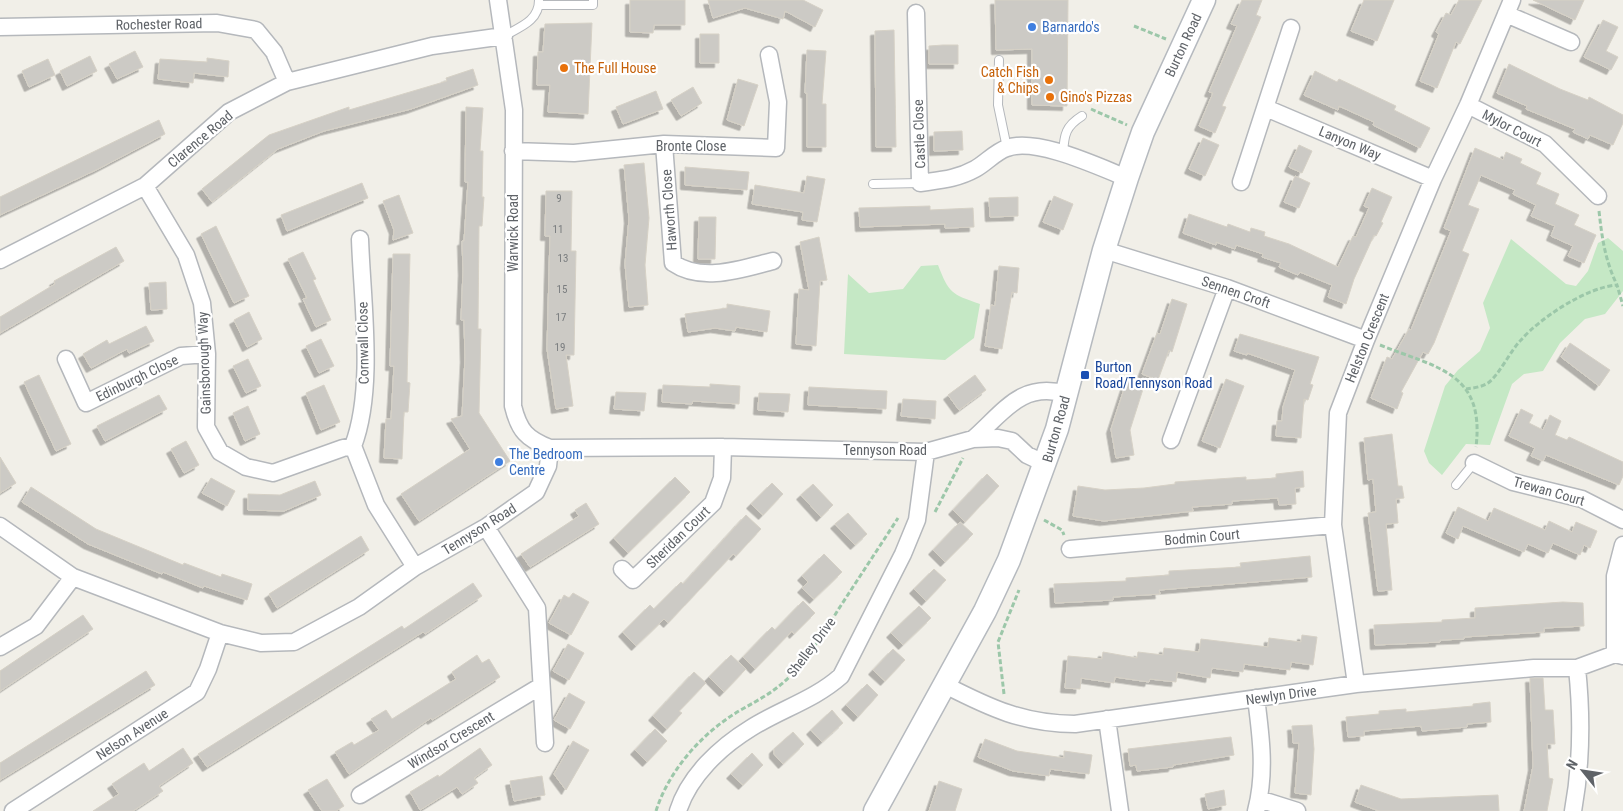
<svg xmlns="http://www.w3.org/2000/svg" width="1623" height="811" font-family="'Roboto Condensed',sans-serif">
	<style>
		.green { fill: #c5e8c5 }
		.building { fill: #cccac5; stroke: #d6d1c6; filter: url(#shadow) }
		.lines { fill: none; stroke-linecap: round; stroke-linejoin: round }
		.lane-casing { stroke: #b5b8bc; stroke-width: 10 }
		.street-casing { stroke: #b5b8bc; stroke-width: 19 }
		.secondary-casing { stroke: #b6babf; stroke-width: 25 }
		.path { stroke: #9cc7a9; stroke-width: 3; stroke-dasharray: 5 2.5; stroke-linecap: butt }
		.lane { stroke: #fff; stroke-width: 8 }
		.street { stroke: #fff; stroke-width: 16 }
		.secondary { stroke: #fff; stroke-width: 22 }
		.shop-dot { fill: #3f7fe0; stroke: #fff; stroke-width: 2 }
		.food-dot { fill: #e8710a; stroke: #fff; stroke-width: 2 }
		.transit-dot { fill: #1a4fb4; stroke: #fff; stroke-width: 2 }
		.labels { text-anchor: middle; stroke-width: 4.5; stroke-linejoin: round; paint-order: stroke }
		.number-label { font-size: 11px; fill: #7a7d7f }
		.street-label { font-size: 14px; fill: #5f6368; stroke: #fff }
		.shop-label { font-size: 14px; fill: #366cbe; stroke: #fff; text-anchor: start }
		.food-label { font-size: 14px; fill: #c56008; stroke: #fff; text-anchor: start }
		.transit-label { font-size: 14px; fill: #164399; stroke: #fff; text-anchor: start }
	</style>
	<defs>
		<filter id="shadow"><feDropShadow dx="-4.5" dy="4.5" stdDeviation="0" flood-color="#0004"/></filter>
	</defs>
	<rect width="100%" height="100%" fill="#f1efe8"/>
	<path class="green" d="M1608,238L1623,251V291L1605,314L1585,319L1560,343L1543,371L1524,374L1512,384L1490,445L1466,444L1442,475L1429,463L1424,451L1445,386L1458,370L1480,351L1490,328L1483,303L1511,239L1566,284L1576,286L1588,271L1598,243Z
		M938,265C949,293 951,294 980,304L974,338L945,360L844,354L848,274L869,293L903,289L921,266Z"/>
	<path class="building" d="M630,0H685V25H654L653,33L630,32Z
		M708,0H803L823,10L815,27L785,11L783,19L745,8L713,18Z
		M995,0H1068L1067,106L1032,105V49L996,50Z
		M1242,0H1262L1256,15L1261,17L1222,106L1226,107L1215,133L1199,126L1213,93L1209,92L1237,26L1231,24Z
		M1364,0H1394L1377,41L1351,31Z
		M1459,0H1482L1460,44L1456,42L1437,88L1420,81L1439,34L1436,32L1446,13L1451,15Z
		M1533,0H1584L1575,20Z
		M1603,20L1618,27L1606,51L1618,57L1611,70L1584,57Z
		M592,23L588,114L548,112L550,85H537L538,52H543L545,24Z
		M894,30L896,147H876L875,31Z
		M700,34H719V63H700Z
		M943,45H958V64H929V46Z
		M807,50L826,51L822,104H826V147H807V93H805Z
		M135,51L143,67L117,79L109,64Z
		M90,56L97,71L67,86L60,71Z
		M207,58L229,61L228,77L194,73L193,83L158,79L160,59L207,62Z
		M48,59L55,75L29,87L22,71Z
		M1509,64L1560,89L1588,100L1589,97L1623,115V123L1613,145L1590,135L1588,139L1573,132L1575,129L1526,109L1527,106L1497,93Z
		M473,69L478,85L411,109L324,131L278,149L212,202L202,189L269,135L349,107V110L447,81L446,78Z
		M1315,71L1337,82L1339,79L1396,106L1394,110L1430,128L1420,148L1373,125L1374,122L1339,106L1338,110L1304,95Z
		M738,79L758,85L744,126L727,120Z
		M693,87L702,103L681,116L671,100Z
		M656,91L663,109L623,124L616,107Z
		M466,107L483,108L480,151H483L482,197H484L482,226H479L478,329H481L479,413L510,461L419,521L401,494L470,449L451,419L462,416L465,358L464,320H461L463,271L462,241H464L468,182H465Z
		M159,120L165,134L98,169L0,215V197Z
		M962,131L963,150L934,151V132Z
		M1203,138L1219,145L1205,176L1189,169Z
		M1299,145L1312,151L1302,173L1289,167Z
		M1475,148L1503,160L1506,152L1522,159L1520,163L1541,173L1536,184L1559,194L1555,204L1579,215L1574,225L1596,235L1584,263L1568,256L1573,246L1551,236L1555,226L1531,216L1536,205L1513,194L1515,190L1481,175L1468,205L1479,209L1462,251L1469,254L1434,343L1428,354L1423,352L1401,392L1403,393L1397,409L1371,398L1387,357L1392,359L1409,329L1411,330L1451,231L1444,228Z
		M644,163L649,218L645,265L648,305L629,307L625,264L629,219L624,165Z
		M685,167L749,172L747,190L685,185Z
		M807,176L825,179L817,222L802,220L803,212L752,204L755,185L804,193Z
		M1295,176L1310,183L1299,208L1284,202Z
		M362,183L368,198L287,231L281,215Z
		M1372,188L1392,197L1381,222L1383,223L1376,236L1374,235L1354,279L1346,304L1328,297L1332,285L1300,272L1298,275L1279,267L1281,263L1262,257L1263,254L1236,245L1235,249L1216,242V245L1183,233L1189,214L1227,227L1228,224L1250,232L1251,228L1265,232L1264,236L1289,244L1338,267L1353,236L1356,237L1369,208L1364,206Z
		M546,191H572L571,251H576L574,355H566L573,406L556,409L547,349L550,236H545Z
		M399,195L413,233L393,240L394,230L383,201Z
		M1054,196L1073,204L1063,230L1043,222Z
		M1018,197V216L990,217L989,198Z
		M930,206V210L973,208L974,227L945,228V224L860,227L859,208Z
		M699,217H716L715,259H698Z
		M216,226L249,296L234,303L201,234Z
		M819,237L827,280L820,281L816,346L796,344L799,289L809,290L800,242Z
		M116,247L124,261L0,333V317L55,284L54,281Z
		M303,252L316,279L313,280L331,320L316,327L303,299L307,298L288,259Z
		M393,254H410L407,382L410,383L408,412H404L402,459L384,458L386,419H391L394,366H390Z
		M999,266L1019,268L1017,293L1012,292L1002,349L985,346L991,305L995,306Z
		M166,282L167,309L151,310L149,283Z
		M1172,299L1187,304L1172,352L1169,350L1158,380L1142,374L1157,333L1160,334Z
		M727,304L770,311L767,332L736,327L735,331L715,328L688,332L685,314L727,308Z
		M249,312L262,339L247,347L234,320Z
		M146,326L154,341L129,353L127,349L91,368L83,354L107,340L109,344Z
		M1240,334L1319,357L1310,384L1313,385L1308,400L1304,399L1301,438L1276,436L1277,421H1282L1283,407L1295,370L1247,353V355L1234,351Z
		M321,339L334,366L319,373L306,346Z
		M1570,343L1610,370L1599,386L1561,357Z
		M248,359L261,386L246,393L233,366Z
		M39,375L71,444L56,451L24,382Z
		M975,375L986,390L959,410L948,395Z
		M1226,379L1244,386L1220,448L1202,441Z
		M1127,380L1144,386L1130,430L1134,455L1116,458L1111,429Z
		M710,384L740,386L739,404L693,401L692,404L662,402L663,385L710,387Z
		M324,385L340,422L321,430L306,393Z
		M809,387L887,391L886,409L808,405Z
		M616,392L646,393L644,411L614,409Z
		M759,393L790,394L788,412L758,410Z
		M159,395L167,409L105,441L97,426Z
		M903,399L936,401L935,419L901,416Z
		M248,406L260,434L245,441L233,413Z
		M1521,409L1533,415L1529,423L1543,430L1550,415L1561,421L1555,435L1567,440L1569,437L1623,462V476L1619,485L1546,455L1543,461L1531,456L1535,448L1509,436Z
		M1392,434L1398,486H1402L1404,498L1396,499L1398,523L1386,524L1392,590L1378,591L1368,513L1376,512L1373,479L1368,480L1364,438Z
		M186,441L199,465L184,473L171,449Z
		M0,457L16,483L0,493Z
		M1303,471L1304,487L1295,488L1296,504L1279,505L1278,498L1232,501V504L1192,507L1193,511L1104,521L1073,516L1078,486L1105,490L1144,488L1175,484V482L1246,477V480L1276,478V474Z
		M987,474L999,486L965,522L953,510Z
		M675,477L690,492L628,553L614,538Z
		M211,478L235,491L227,506L202,493Z
		M315,481L321,495L284,511L248,510V494L280,495Z
		M772,483L783,494L763,515L751,504Z
		M813,484L833,505L821,517L801,495Z
		M31,487L96,529L183,565L184,563L221,577L222,574L252,584L247,600L204,586L203,588L163,572L162,574L88,544L22,502Z
		M586,503L599,524L530,567L521,554L579,516L575,510Z
		M1458,507L1488,521L1494,508L1545,530L1549,521L1572,532L1576,522L1597,531L1590,548L1584,545L1580,555L1553,543L1548,553L1528,544L1524,552L1463,526L1458,539L1446,533Z
		M848,513L867,534L855,545L835,524Z
		M746,515L761,529L736,556L733,554L668,623L664,619L636,646L623,632L650,605L654,609L681,582L683,584Z
		M960,522L973,534L945,562L933,550Z
		M361,536L369,550L277,608L269,594Z
		M824,554L842,572L814,599L802,588L808,582L802,576Z
		M1310,556L1312,577L1159,590L1160,594L1113,597V600L1055,603L1054,584L1126,581V578L1169,575V571L1241,567L1240,563Z
		M934,569L946,580L926,601L914,589Z
		M473,583L482,596L425,634L423,632L207,767L198,754L402,626L404,629Z
		M573,593L589,602L571,635L549,623L564,595L569,598Z
		M803,601L815,613L794,634L792,631L755,669L743,657L772,627L775,630Z
		M1563,602L1583,603L1584,626L1544,628V632L1464,637V639L1440,640V642L1375,645L1374,625L1442,622V620L1475,618V608Z
		M919,606L931,618L903,645L891,633Z
		M83,615L93,629L0,691V671Z
		M1302,635L1317,637L1313,665L1291,662L1290,670L1244,664L1243,672L1212,668L1210,678L1177,672L1176,682L1150,679L1149,682L1115,677L1114,683L1081,678L1080,689L1065,688L1068,656L1102,659L1103,652L1137,658L1138,652L1163,655L1164,648L1199,652L1201,639L1268,647L1269,638L1301,642Z
		M568,644L584,653L569,680L553,671Z
		M893,649L905,660L885,681L873,670Z
		M477,655L482,663L489,659L500,677L432,720L431,718L349,774L335,752L352,742L354,745L379,730L371,719L386,710L392,719L456,679L452,672Z
		M731,655L746,669L724,692L709,677Z
		M146,671L155,685L0,780V763Z
		M694,672L706,683L679,711L682,713L667,729L653,716Z
		M1530,678H1543L1545,710H1553L1555,744H1547L1549,778L1553,779L1547,811H1524L1533,766Z
		M867,684L878,695L858,717L846,705Z
		M569,693L585,702L570,729L554,720Z
		M1490,702L1491,722L1467,724V727L1422,731L1421,726L1364,731V736L1348,737L1346,717L1379,714V711L1406,709V712L1473,706V704Z
		M832,710L843,723L822,742L811,730Z
		M1312,725L1314,749L1311,795L1295,793L1299,743H1293L1292,726Z
		M655,729L667,741L647,762L635,750Z
		M793,732L804,744L783,764L774,754V749Z
		M1231,737L1234,755L1173,765V767L1137,771L1136,765L1130,766L1128,749Z
		M985,739L1017,751L1064,758V751L1092,755L1089,774L1050,769L1049,776L1013,771L978,757Z
		M573,741L589,750L566,790L554,774Z
		M183,748L193,763L159,786L163,791L133,811H93L119,794L112,784L144,763L149,771Z
		M480,748L492,765L474,778L478,783L462,794L457,787L420,810L410,792L438,775L439,777Z
		M752,753L763,765L743,785L731,774Z
		M542,776L545,795L514,801L510,781Z
		M327,779L344,806L336,811H322L308,790Z
		M939,781L962,789L955,811H929Z
		M1361,785L1401,799L1498,795L1499,811H1379L1355,802Z
		M1224,790L1226,805L1208,809L1205,794Z"/>
	<g class="lines">
		<defs>
			<path id="lane" d="M539,5H593V0
				M504,36C520,27 539,21 539,0
				M999,60L998,105L1007,148
				M1063,154C1064,134 1066,126 1082,116
				M873,184L920,183
				M1456,485L1474,463"/>
			<path id="street" d="M498,0L514,110L513,406C519,431 527,439 550,448
				M916,13L920,183C940,180 957,179 975,169C986,163 995,152 1007,148C1036,137 1099,167 1127,178
				M1506,14L1571,42
				M0,27L217,23L256,30L274,52L287,82
				M1468,105L1545,144L1598,196
				M1266,108L1433,179
				M664,144L673,263C702,283 741,269 773,261
				M513,151L574,153L664,144L776,148L778,102L769,55
				M1241,182L1291,28
				M145,186L186,255L202,303L207,354L206,427L220,452L246,467L273,473L343,448L353,446L376,505L415,567
				M1104,250L1227,288L1366,340
				M0,260L145,186L229,112L287,82L432,46L504,36
				M66,359L86,403L181,356L207,354
				M973,439C1003,413 1021,381 1066,394
				M1171,440L1227,288
				M353,446C375,389 362,301 360,239
				M1474,463L1513,482L1582,499L1623,520
				M0,526L73,577L220,633L261,643L294,642L359,607L415,567L486,527L536,492L548,466L550,448L723,447L926,452L973,439L998,438L1012,441L1027,455L1046,464
				M486,527L537,608L545,743
				M1070,549L1333,525
				M622,569L633,580L713,503L722,478L723,447
				M0,647L36,626L73,577
				M1615,654V576L1623,545
				M1356,684L1333,525L1338,413L1366,340L1433,179L1468,105L1512,0
				M945,685C990,708 1024,724 1075,724L1356,684L1534,668H1577L1615,654L1623,656
				M1256,698C1261,736 1266,774 1256,811
				M1107,719L1120,811
				M360,795L541,686
				M1259,799L1297,811
				M13,811L197,692L208,669L220,633
				M678,811C689,776 720,747 751,728C781,709 814,700 841,676L903,554L917,520L926,452
				M1573,811C1582,762 1582,716 1577,668"/>
			<path id="secondary" d="M875,811L985,611L1009,560L1057,429L1104,250L1127,178L1143,132L1204,0"/>
		</defs>
		<use href="#lane" class="lane-casing"/>
		<use href="#street" class="street-casing"/>
		<use href="#secondary" class="secondary-casing"/>
		<path class="path" d="M1134,26L1166,39
			M1091,109L1127,125
			M1599,211C1602,238 1605,260 1617,285
			M1380,345C1437,368 1485,372 1476,447
			M1466,389C1473,388 1482,387 1488,383C1500,374 1510,351 1521,340C1540,318 1587,287 1617,285L1623,306
			M935,512L963,458
			M1044,520L1062,530L1064,535
			M1004,694L998,642L1019,590
			M656,811C669,770 702,733 739,711C760,699 778,690 794,672C811,653 825,631 838,610C858,579 878,549 898,518"/>
		<use href="#lane" class="lane"/>
		<use href="#street" class="street"/>
		<use href="#secondary" class="secondary"/>
	</g>
	<g class="shop-dot">
		<circle cx="1032" cy="27" r="5"/>
		<circle cx="499" cy="462" r="5"/>
	</g>
	<g class="food-dot">
		<circle cx="564" cy="68" r="5"/>
		<circle cx="1049" cy="80" r="5"/>
		<circle cx="1050" cy="97" r="5"/>
	</g>
	<rect class="transit-dot" x="1080" y="370" width="10" height="10" rx="2.5"/>
	<g class="labels">
		<g class="number-label">
			<text x="559" y="202">9</text>
			<text x="558" y="233">11</text>
			<text x="563" y="262">13</text>
			<text x="562" y="293">15</text>
			<text x="561" y="321">17</text>
			<text x="560" y="351">19</text>
		</g>
		<g class="street-label">
			<text transform="translate(159 24) rotate(-1)" y="5">Rochester Road</text>
			<text transform="translate(1183 45) rotate(-65)" y="5">Burton Road</text>
			<text transform="translate(1512 128) rotate(27)" y="5">Mylor Court</text>
			<text transform="translate(919 134) rotate(-92)" y="5">Castle Close</text>
			<text transform="translate(200 139) rotate(-40)" y="5">Clarence Road</text>
			<text transform="translate(1350 143) rotate(23)" y="5">Lanyon Way</text>
			<text x="691" y="151">Bronte Close</text>
			<text transform="translate(669 210) rotate(-94)" y="5">Haworth Close</text>
			<text transform="translate(513 233) rotate(-90)" y="5">Warwick Road</text>
			<text transform="translate(1236 292) rotate(19)" y="5">Sennen Croft</text>
			<text transform="translate(1367 338) rotate(-68)" y="5">Helston Crescent</text>
			<text transform="translate(363 343) rotate(-91)" y="5">Cornwall Close</text>
			<text transform="translate(204 363) rotate(-92)" y="5">Gainsborough Way</text>
			<text transform="translate(137 378) rotate(-26)" y="5">Edinburgh Close</text>
			<text transform="translate(1056 429) rotate(-74)" y="5">Burton Road</text>
			<text x="885" y="455">Tennyson Road</text>
			<text transform="translate(1549 491) rotate(16)" y="5">Trewan Court</text>
			<text transform="translate(479 529) rotate(-32)" y="5">Tennyson Road</text>
			<text transform="translate(678 537) rotate(-44)" y="5">Sheridan Court</text>
			<text transform="translate(1202 537) rotate(-5)" y="5">Bodmin Court</text>
			<text transform="translate(811 647) rotate(-53)" y="5">Shelley Drive</text>
			<text transform="translate(1281 695) rotate(-8)" y="5">Newlyn Drive</text>
			<text transform="translate(132 734) rotate(-33)" y="5">Nelson Avenue</text>
			<text transform="translate(451 740) rotate(-31)" y="5">Windsor Crescent</text>
		</g>
		<g class="shop-label">
			<text x="1042" y="32">Barnardo's</text>
			<text x="509" y="459">The Bedroom<tspan x="509" dy="16">Centre</tspan></text>
		</g>
		<g class="food-label">
			<text x="574" y="73">The Full House</text>
			<text x="1039" y="77" text-anchor="end">Catch Fish<tspan x="1039" dy="16">&amp; Chips</tspan></text>
			<text x="1060" y="102">Gino's Pizzas</text>
		</g>
		<g class="transit-label">
			<text x="1095" y="372">Burton<tspan x="1095" dy="16">Road/Tennyson Road</tspan></text>
		</g>
	</g>
	<g transform="translate(1583 771) rotate(300)" stroke="#ffffff" stroke-width="4" paint-order="stroke">
	<path d="M0-4L9 19L0 12L-9 19Z" fill="#5f6368"/>
	<text y="-8" font-size="14" font-weight="bold" text-anchor="middle" fill="#5f6368">N</text>
	</g>
</svg>
